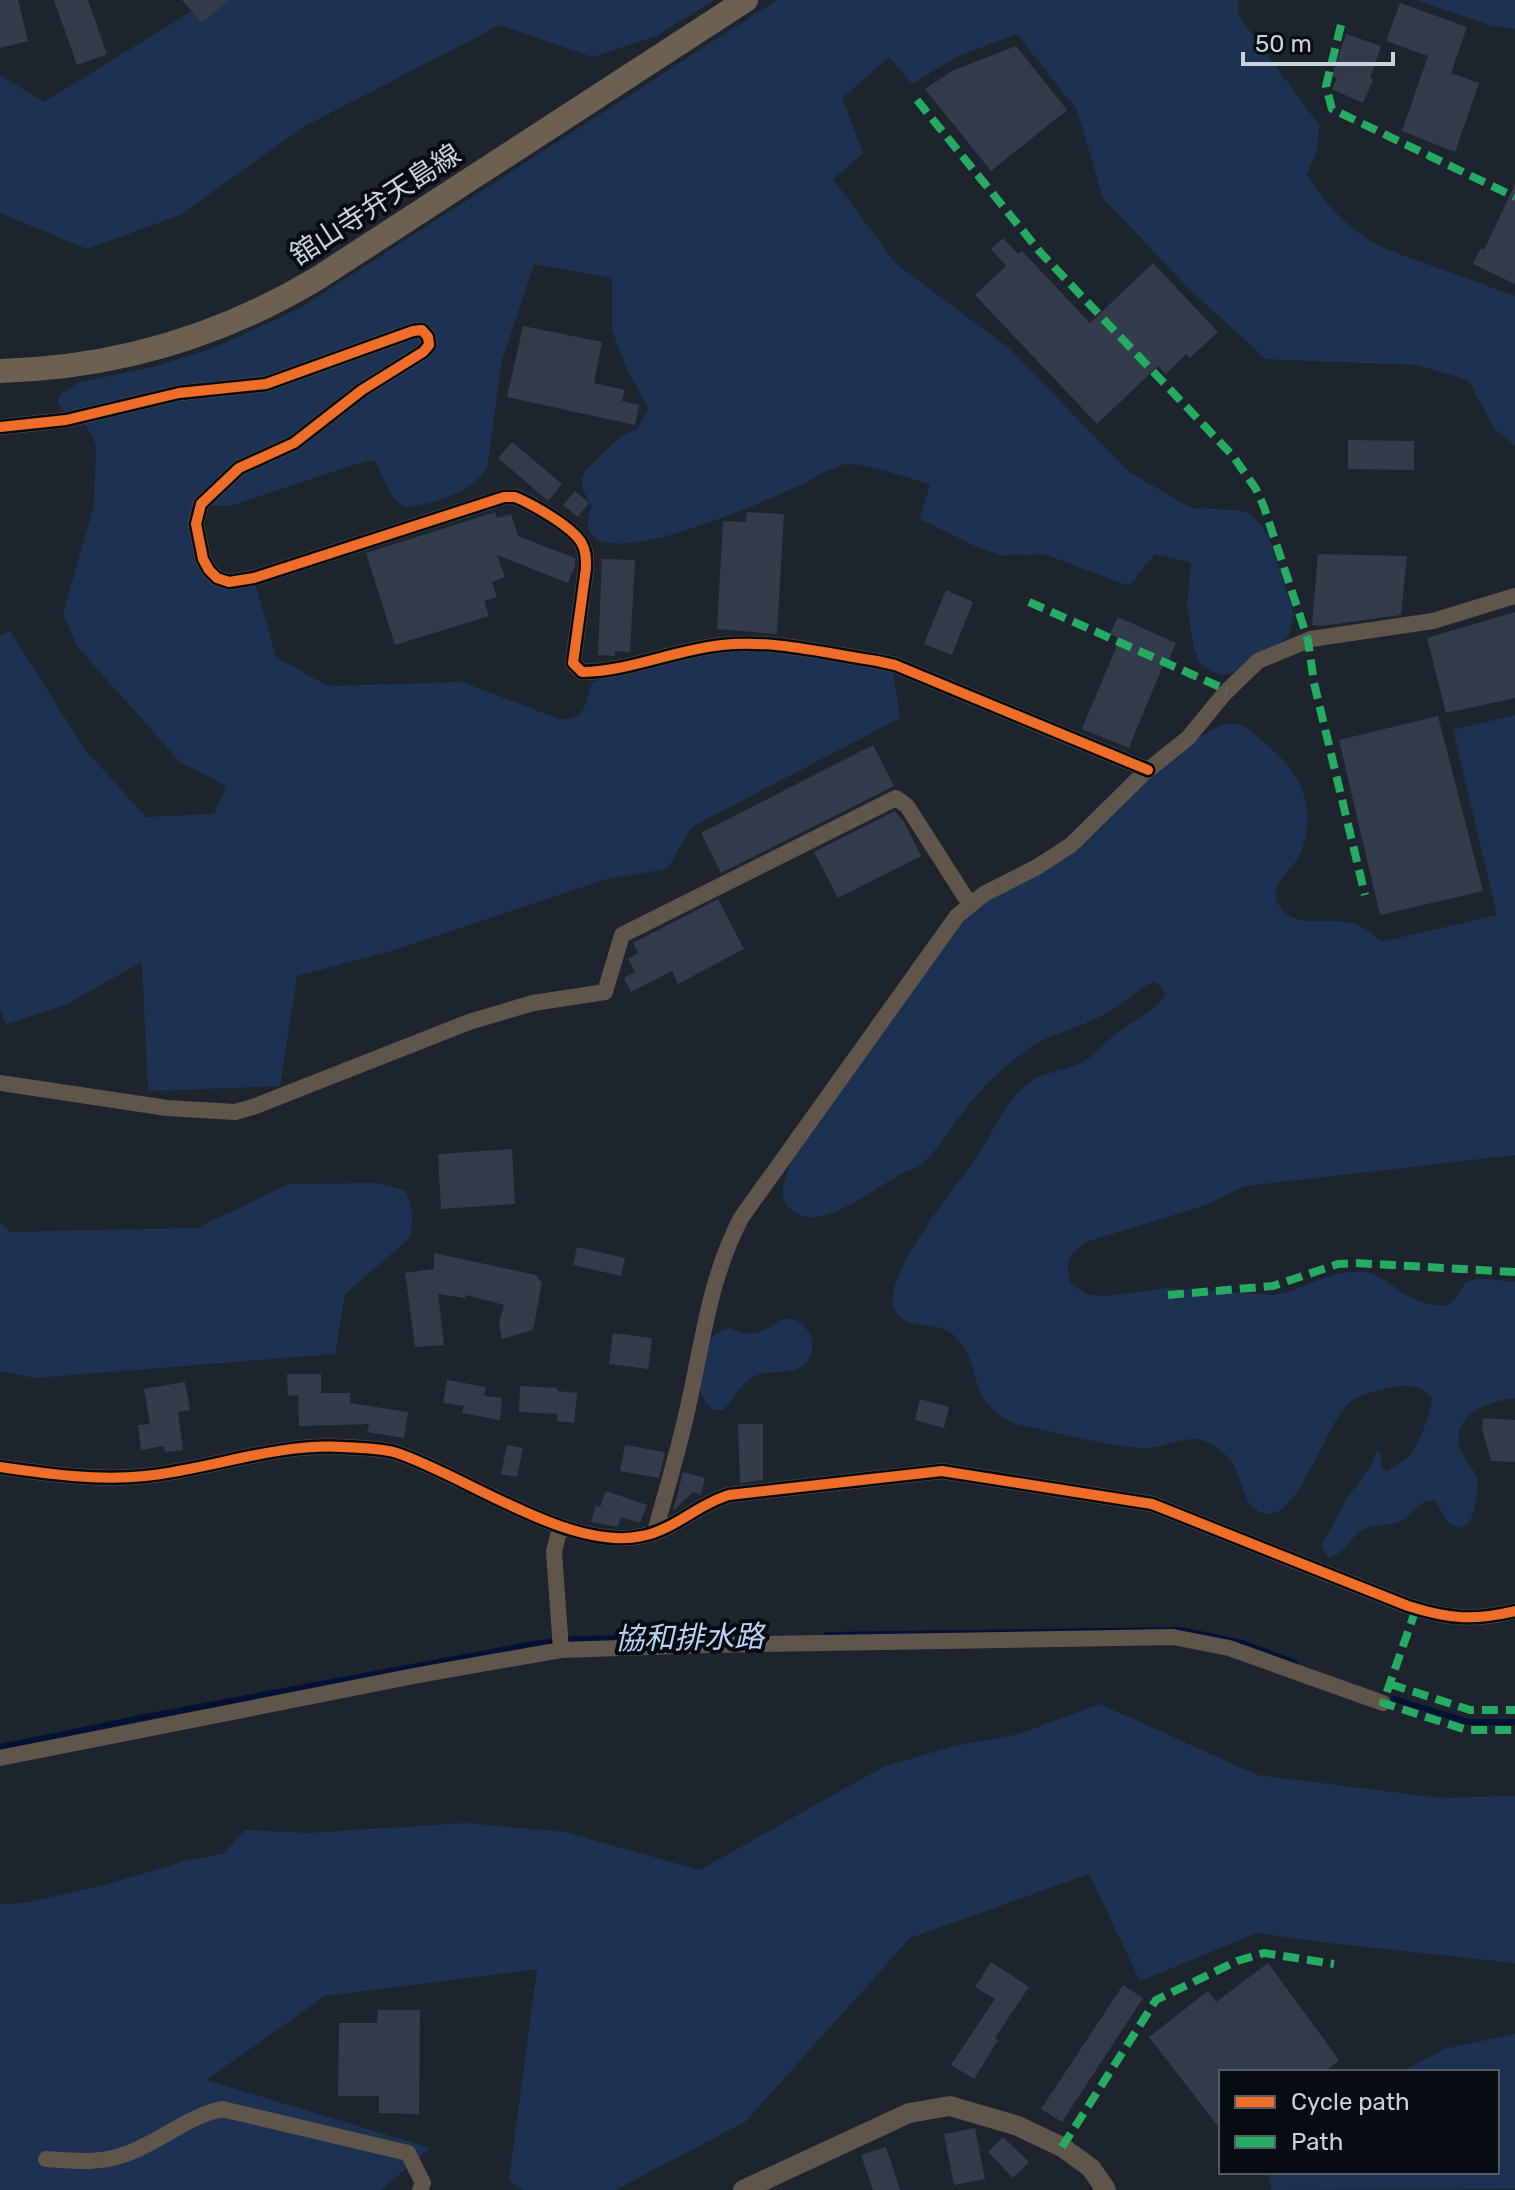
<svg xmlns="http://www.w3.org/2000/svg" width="1515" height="2190" font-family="Rubik,'Noto Sans JP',sans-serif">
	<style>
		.green { fill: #1d3252 }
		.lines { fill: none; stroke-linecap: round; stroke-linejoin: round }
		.stream { stroke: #031134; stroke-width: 6 }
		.building { fill: #333c4b }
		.minor { stroke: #5f554b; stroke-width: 16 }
		.tertiary { stroke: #5f554b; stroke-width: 20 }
		.secondary { stroke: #6c6052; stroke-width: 24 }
		.quiet { stroke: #26ab63; stroke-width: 8; stroke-dasharray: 16 8; stroke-linecap: butt }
		.cycleway-casing { stroke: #070c13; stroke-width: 15 }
		.cycleway { stroke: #ee6e29; stroke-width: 10 }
		.labels { text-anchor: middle; stroke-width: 8; stroke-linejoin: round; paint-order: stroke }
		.street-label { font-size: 28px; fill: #cbd2dd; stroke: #070c13 }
		.water-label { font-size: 30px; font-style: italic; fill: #bcd2f3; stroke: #070c13 }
	</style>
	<rect width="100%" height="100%" fill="#1e242d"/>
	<path class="green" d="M210,0H714L657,36L592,57L500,25L303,127L180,215L87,249L0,213V75L44,102Z
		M777,0H1238V15L1319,125L1318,147L1307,175C1325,205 1352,233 1383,248L1515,296V446L1494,428L1468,380L1417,365L1266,359L1190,290L1103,198L1077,110L1017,34L958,56L912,84L889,57L842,98L863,153L833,179L896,264L1010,349L1129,472L1191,508L1235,510L1248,513L1259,523L1268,535L1294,614L1289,635L1280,643L1254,655L1235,672L1223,675L1213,672L1200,663L1194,649L1187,604L1191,563L1155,554L1129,586L1044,554L1001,555L977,547L920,519L930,484C914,480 859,461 847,464C830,467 812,480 796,487C763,502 621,565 593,536C585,528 587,517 592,508L583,490L582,478L587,469L621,436L637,429L649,409L627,370L612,330V278L534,264L502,360L487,468C471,493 434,504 405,507C386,496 387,477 374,461H366L230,506H203L204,574L255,584L276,657L328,686L462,682L559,719C586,722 585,703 592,683L603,678L630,674L719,651L759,650L876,666L893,671L900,718L692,827L667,869L606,879L398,949L297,976L280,1086L148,1091L142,962L65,1005L6,1024L0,1009V636L10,631L86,751L146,817L214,814L226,786L180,762L77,646L63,613L94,506L96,447L93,436L86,426L64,411L58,403L60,394L80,382L153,367L214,348L300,308Z
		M1416,0H1515V29L1492,26Z
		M1515,715V1155L1245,1186L1203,1206L1086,1242C1068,1254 1065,1263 1070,1283L1087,1295L1107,1296L1167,1288L1274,1295C1306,1290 1335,1266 1369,1273C1383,1276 1394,1288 1406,1295C1413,1300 1432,1305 1441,1306C1458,1307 1457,1284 1472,1280C1485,1277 1502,1281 1515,1282V1398C1490,1401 1453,1413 1459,1446C1462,1457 1474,1467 1477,1479C1479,1494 1475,1510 1469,1523L1461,1528C1440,1523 1446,1513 1434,1500C1416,1500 1413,1517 1398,1522C1386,1527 1373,1523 1362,1530C1350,1538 1343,1555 1329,1558L1321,1547L1347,1498L1371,1466L1377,1449L1381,1455V1468L1387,1472C1394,1466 1402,1463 1409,1457C1418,1448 1432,1409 1432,1397C1419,1384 1405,1384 1388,1388C1374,1392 1359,1394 1348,1404C1326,1426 1301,1508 1273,1513C1244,1518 1244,1482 1234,1466C1228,1455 1218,1447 1207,1442C1186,1432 1164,1450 1142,1448C1100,1445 1057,1432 1016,1424C964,1401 985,1368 956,1337C938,1317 903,1333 894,1308C881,1276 958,1184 977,1157C993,1133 1003,1105 1025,1086C1044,1070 1061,1073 1081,1063C1095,1056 1105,1042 1118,1032C1135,1020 1153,1013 1165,995L1161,985L1153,982C1136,990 1124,1003 1108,1012C1082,1028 1049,1033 1025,1051C1002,1068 981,1088 964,1111C949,1130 938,1152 917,1167C912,1170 906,1171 901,1174C875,1187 813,1241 787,1205C777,1191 787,1172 793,1159L963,921C970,914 978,907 986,901C1014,881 1049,873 1076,850C1105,825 1199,717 1236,724C1247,726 1257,737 1266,744C1285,760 1301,778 1306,804C1309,819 1307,837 1301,852C1295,869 1267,884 1278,904C1293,931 1328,916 1351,923C1364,926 1372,933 1381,942L1497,915L1453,730Z
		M376,1183L406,1191L412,1212L411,1237L345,1294L335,1354L35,1378L0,1371V1222L10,1232L197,1228L289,1184Z
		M782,1319H795C807,1328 814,1335 812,1350C806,1381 772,1366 753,1377C740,1384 734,1400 723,1410H712L704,1400L700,1388L708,1344L716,1333L730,1328C753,1339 762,1333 782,1319Z
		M1100,1704L1257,1775L1440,1798L1515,1796V1963L1320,1942L1257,1933L1140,1981L1089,1874L910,1938L745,2122L615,2190H523L509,2180L537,1969L325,1996L206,2080L430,2148L381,2190H0V1904L25,1903L108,1884L185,1861L223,1854L245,1830L309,1833L465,1823L564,1832L700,1870L883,1767L950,1747L1019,1734Z
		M1515,2034V2189L1272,2190L1267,2172H1497V2072H1402L1444,2049Z"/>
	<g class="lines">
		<path class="stream" d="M827,1635L1181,1630L1242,1643L1295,1663
			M1394,1699L1468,1722H1515
			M0,1747L156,1715L534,1644L570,1639L712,1637"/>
	</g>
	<path class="building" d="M0,0H18L28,41L0,48Z
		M54,0H88L107,54L77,65Z
		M182,0H229L202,23Z
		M1400,3L1467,27L1451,73L1479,83L1455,152L1402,131L1428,56L1386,41Z
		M1346,34L1381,46L1370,78L1373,80L1363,103L1332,89L1337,78L1332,76Z
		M1016,46L1067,110L991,171L925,89L952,71Z
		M1515,184V284L1473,264L1481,248L1484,250Z
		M1003,238L1018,254L1022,251L1090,323L1153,263L1218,332L1190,358L1186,354L1166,374L1158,366L1097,424L975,295L1006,266L991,249Z
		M523,326L602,342L594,383L625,390L622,401L639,405L635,425L507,397Z
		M1348,440L1414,441V470L1348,469Z
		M512,442L562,484L548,501L498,458Z
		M575,491L589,503L578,517L563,505Z
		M495,512L497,518L511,514L518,536L575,558V566L568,583L497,555L505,577L492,582L497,597L484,601L489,616L395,645L366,553Z
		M747,512L784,514L777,634L717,629L723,521L746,522Z
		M1318,554L1407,556L1401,615L1322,626L1312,625Z
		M602,559L635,560L630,652L615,651V656L598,655Z
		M946,590L973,602L952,655L924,644Z
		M1515,612V698L1446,713L1427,638Z
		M1118,617L1176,643L1169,660L1166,658L1129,748L1082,729L1120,638L1110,634Z
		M1438,716L1483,891L1380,915L1339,740Z
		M873,745L894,786L721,873L701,833Z
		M895,811L904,822L921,856L838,898L814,852Z
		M718,899L744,949L678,984L672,971L631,992L624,978L635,972L628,959L638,953L633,943Z
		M512,1149L515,1204L441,1209L438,1154Z
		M577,1247L625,1258L621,1276L573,1265Z
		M434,1253L536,1275L542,1283L533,1330L502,1339L499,1324L504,1305L466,1295L465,1298L438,1294L444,1345L415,1347L405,1273L434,1269Z
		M613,1333L652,1338L648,1369L609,1364Z
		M287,1374H321V1393H350V1403L408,1412L404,1438L367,1432L369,1424L299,1426L298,1395L288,1396Z
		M447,1380L486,1387L484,1396L502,1398L500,1420L462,1413L464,1406L443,1403Z
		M185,1382L190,1410L178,1412L183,1450L165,1452L164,1446L141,1450L138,1425L150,1424L144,1389Z
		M520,1386L557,1388V1391L577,1393L574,1423L557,1421V1414L519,1412Z
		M920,1399L949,1407L944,1428L915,1420Z
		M1483,1418L1515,1420V1462L1491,1461L1482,1429Z
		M738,1424H763V1480L740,1483Z
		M507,1445L523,1448L517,1477L501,1474Z
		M625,1445L665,1452L659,1478L620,1471Z
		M683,1472L705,1478L701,1495L693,1492L673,1511Z
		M606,1491L647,1505L640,1523L621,1517L618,1527L591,1522L596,1505L600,1507Z
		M991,1962L1029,1987L995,2038L998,2040L974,2079L951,2065L995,1999L975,1987Z
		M1268,1963L1339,2060L1325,2072H1221V2130L1149,2037L1208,1991L1216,2002Z
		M1123,1985L1143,1998L1062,2122L1041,2109Z
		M378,2010H420L419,2114L379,2113V2096H338L339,2023H377Z
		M975,2128L985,2179L954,2185L944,2134Z
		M1003,2137L1029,2162L1013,2178L988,2152Z
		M886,2147L900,2190H873L861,2155Z"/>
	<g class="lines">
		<path class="minor" d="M0,427L66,420L179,393L266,384L413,331L422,330L428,337L429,345L423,352L362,390L294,443L239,468L201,504L196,524L203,559L209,570L217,578L229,582L254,578L504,497H515C532,504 571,526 581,542C586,550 586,558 586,568L573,663L582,672C631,671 674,650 722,645C771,639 829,654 877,661L895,665L1148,770
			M0,1083L167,1108L235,1112L253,1107L469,1022L533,1003L605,992L622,935L896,798L907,806L969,903
			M0,1467C48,1474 97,1481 145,1476C212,1469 275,1443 343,1447C360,1448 382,1448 397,1453C466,1476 570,1552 642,1536C674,1530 698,1504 729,1495L942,1471L1152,1504L1408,1606C1449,1619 1473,1621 1515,1611
			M560,1527L554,1552L561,1650
			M655,1532C666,1491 679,1449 688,1407C703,1341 709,1280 741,1218L957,916L984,894L1037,867L1071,845L1143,774L1188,738L1224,694L1258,661L1311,639L1433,621L1515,596
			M0,1758L419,1675L561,1650L708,1645L1173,1637L1229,1648L1383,1703
			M46,2159C74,2161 99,2164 126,2154C160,2142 186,2117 222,2109L408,2153L423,2183L420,2190"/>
		<path class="tertiary" d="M743,2190L909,2113L950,2106L1018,2126L1062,2147L1091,2168L1106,2190"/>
		<path class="secondary" d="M0,371C114,368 220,337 318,278L746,0"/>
		<path class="quiet" d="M1341,25L1326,86L1332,109L1515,197
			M917,100L1040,252L1233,456L1256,489L1264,507L1308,640L1314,683L1365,895
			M1029,602L1227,690
			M1168,1295L1273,1286L1338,1264L1356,1263L1515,1272
			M1416,1609L1383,1703L1467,1730H1515
			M1390,1684L1470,1710H1515
			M1062,2147L1156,2000L1237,1961L1264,1953L1334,1964"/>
		<defs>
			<path id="cycleway" d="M0,427L66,420L179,393L266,384L413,331L422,330L428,337L429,345L423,352L362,390L294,443L239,468L201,504L196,524L203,559L209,570L217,578L229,582L254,578L504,497H515C532,504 571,526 581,542C586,550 586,558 586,568L573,663L582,672C631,671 674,650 722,645C771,639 829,654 877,661L895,665L1148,770
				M0,1467C48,1474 97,1481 145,1476C212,1469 275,1443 343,1447C360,1448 382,1448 397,1453C466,1476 570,1552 642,1536C674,1530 698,1504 729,1495L942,1471L1152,1504L1408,1606C1449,1619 1473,1621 1515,1611"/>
		</defs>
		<use href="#cycleway" class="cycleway-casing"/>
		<use href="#cycleway" class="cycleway"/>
	</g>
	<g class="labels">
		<g class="street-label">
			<text transform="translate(375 204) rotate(-33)" y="10">舘山寺弁天島線</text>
		</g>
		<g class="water-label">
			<text transform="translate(689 1638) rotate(-1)" y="10">協和排水路</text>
		</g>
	</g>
	<rect x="1219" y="2070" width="280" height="104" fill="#070c13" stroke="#555b64" stroke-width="2"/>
	<rect x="1235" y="2096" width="40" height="12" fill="#ee6e29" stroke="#555b64" stroke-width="2"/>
	<text x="1291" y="2110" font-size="24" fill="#cbd2dd">Cycle path</text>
	<rect x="1235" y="2136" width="40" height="12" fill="#26ab63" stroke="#555b64" stroke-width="2"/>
	<text x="1291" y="2150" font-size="24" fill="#cbd2dd">Path</text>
	<path d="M1243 52v12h150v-12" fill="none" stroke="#cbd2dd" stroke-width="4"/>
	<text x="1255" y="52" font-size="24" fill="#cbd2dd" stroke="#070c13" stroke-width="6" paint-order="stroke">50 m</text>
</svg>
